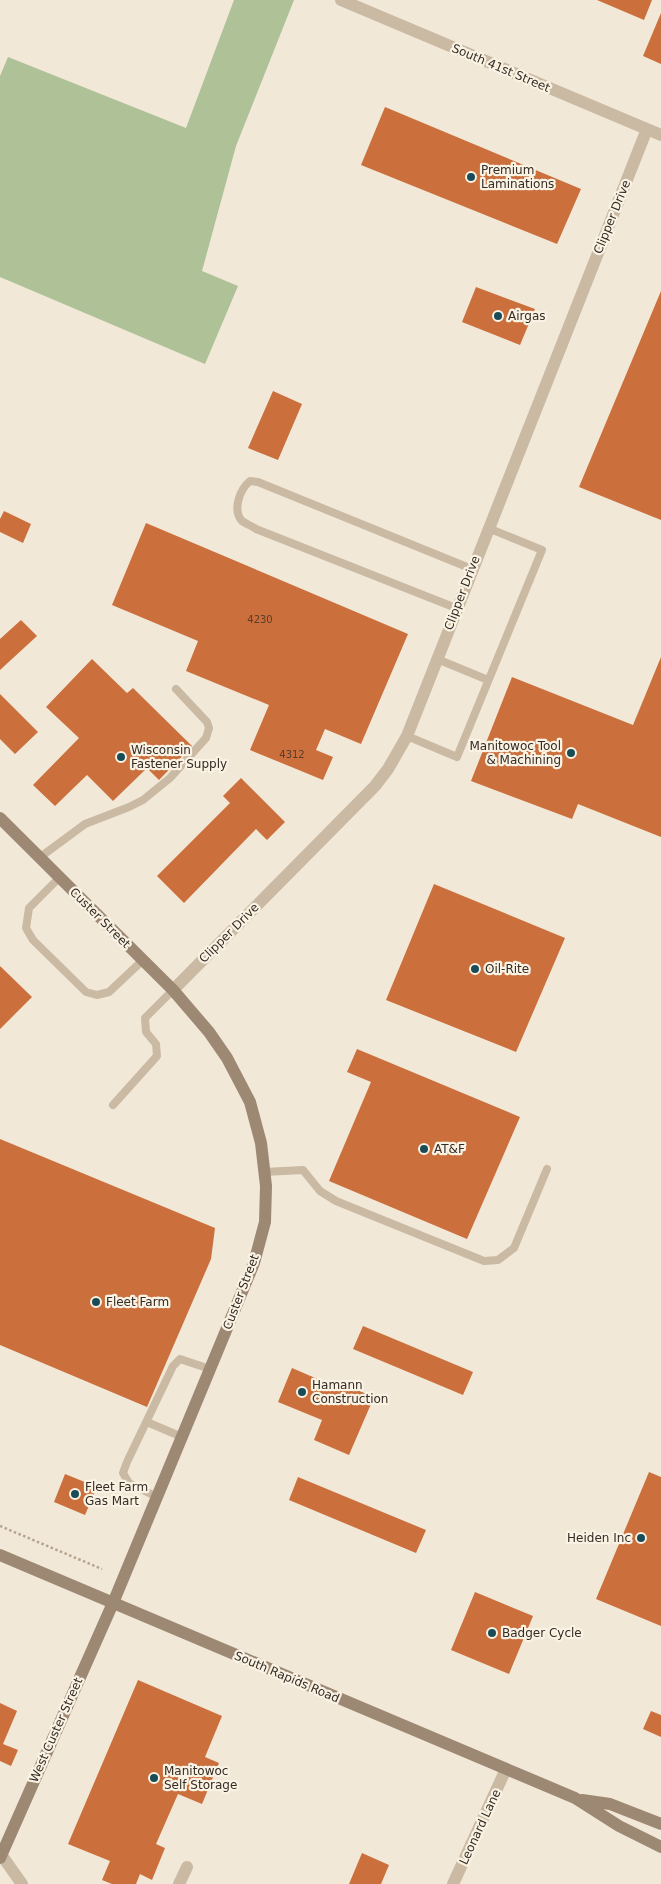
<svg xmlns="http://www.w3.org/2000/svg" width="661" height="1884" font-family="'DejaVu Sans',sans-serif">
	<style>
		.green { fill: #aec197 }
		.building { fill: #cb6f3c }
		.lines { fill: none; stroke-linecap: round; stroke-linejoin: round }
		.path { stroke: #b6a38d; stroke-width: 2.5; stroke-dasharray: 2.5 2.5; stroke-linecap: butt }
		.lane { stroke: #cab9a3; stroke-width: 8 }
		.street { stroke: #cab9a3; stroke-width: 12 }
		.secondary { stroke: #9d8874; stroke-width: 12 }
		.poi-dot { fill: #194c57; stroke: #faf2e3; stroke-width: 2 }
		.labels { text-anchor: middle; stroke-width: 4.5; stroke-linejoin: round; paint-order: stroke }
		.number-label { font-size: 10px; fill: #5a3d2b }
		.street-label { font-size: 12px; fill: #342c25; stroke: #faf2e3 }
		.poi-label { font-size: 12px; fill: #342c25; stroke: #faf2e3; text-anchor: start }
	</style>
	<rect width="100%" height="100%" fill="#f2e8d7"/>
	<path class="green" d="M234,0H294L236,146L202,271L238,286L205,364L0,277V76L8,57L186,128Z"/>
	<path class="building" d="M597,0H652L644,20Z
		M661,13V64L643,56Z
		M385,107L581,189L557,244L361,165Z
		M476,287L535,309L520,345L462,322Z
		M661,291V520L579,487Z
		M273,391L302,404L278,460L248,448Z
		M4,511L31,524L23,543L0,532V519Z
		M146,523L408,634L361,744L325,729L316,750L333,757L323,780L250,750L269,705L186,671L198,641L112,605Z
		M21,620L37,636L0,670V639Z
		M661,657V837L578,804L572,819L471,781L512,677L633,725Z
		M92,659L127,693L133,688L192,746L159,780L147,768L113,801L87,775L55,806L33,785L79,738L46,707Z
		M0,694L38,732L15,754L0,739Z
		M241,778L285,822L267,840L256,829L184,903L157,876L230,803L223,796Z
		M434,884L565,938L516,1052L386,1000Z
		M0,966L32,997L0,1029Z
		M357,1049L520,1117L467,1239L329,1181L371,1082L347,1072Z
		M0,1139L215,1228L211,1259L147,1407L0,1345Z
		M363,1326L473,1372L463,1395L353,1349Z
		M292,1368L336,1387L338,1382L374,1397L349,1455L314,1440L322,1420L278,1402Z
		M649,1472L661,1477V1626L596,1599Z
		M65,1474L97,1487L85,1515L54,1502Z
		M298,1477L426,1530L416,1553L289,1500Z
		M475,1592L533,1616L509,1674L451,1650Z
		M138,1680L222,1716L205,1757L219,1763L202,1804L178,1794L156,1844L165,1848L152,1880L140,1874L136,1884H112L102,1880L110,1861L68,1844Z
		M0,1703L17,1711L3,1744L18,1750L11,1766L0,1761Z
		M651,1711L661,1715V1737L643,1729Z
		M362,1853L389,1865L381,1884H349Z"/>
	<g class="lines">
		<path class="path" d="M0,1526L102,1569"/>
		<path class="lane" d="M456,608L256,529C252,526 246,524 242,521C232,510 240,489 250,481L258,482L472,569
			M437,659L488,680
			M407,736L457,757L542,550L488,528
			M39,858L85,824L129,807L143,800L170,778L206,738L209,728L207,722L176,689
			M60,877L29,908L26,928L33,940L86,992L97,995L109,992L143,960
			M113,1105L157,1056L156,1044L146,1032L145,1018L173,990
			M264,1172L303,1170L320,1191L336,1201L484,1261L498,1260L514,1248L547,1169
			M147,1422L182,1437
			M157,1497L129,1483L123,1473L127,1462L173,1366L180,1359L210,1369"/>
		<path class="street" d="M341,0L661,135
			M173,990L375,786L388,769L407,736L647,129
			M0,1853L22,1884
			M179,1884L187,1867
			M453,1884L506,1769"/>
		<path class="secondary" d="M0,818L173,990L209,1032L227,1058L250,1102L261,1143L266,1186L265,1222L254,1263L113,1603L0,1858
			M0,1555L575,1798L619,1826L661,1847
			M582,1800L610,1804L661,1824"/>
	</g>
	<g class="poi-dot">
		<circle cx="471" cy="177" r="5"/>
		<circle cx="498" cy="316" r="5"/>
		<circle cx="571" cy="753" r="5"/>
		<circle cx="121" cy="757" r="5"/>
		<circle cx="475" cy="969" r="5"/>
		<circle cx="424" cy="1149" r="5"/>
		<circle cx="96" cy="1302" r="5"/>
		<circle cx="302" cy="1392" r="5"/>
		<circle cx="75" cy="1494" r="5"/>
		<circle cx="641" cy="1538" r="5"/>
		<circle cx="492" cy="1633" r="5"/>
		<circle cx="154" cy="1778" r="5"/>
	</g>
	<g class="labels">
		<g class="number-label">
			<text x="260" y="623">4230</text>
			<text x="292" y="758">4312</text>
		</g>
		<g class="street-label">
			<text transform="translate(501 68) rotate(23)" y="4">South 41st Street</text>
			<text transform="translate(612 217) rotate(-68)" y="4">Clipper Drive</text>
			<text transform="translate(462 593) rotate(-69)" y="4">Clipper Drive</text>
			<text transform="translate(100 918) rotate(45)" y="4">Custer Street</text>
			<text transform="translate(229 933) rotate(-45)" y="4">Clipper Drive</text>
			<text transform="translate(241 1292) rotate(-69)" y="4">Custer Street</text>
			<text transform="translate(287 1677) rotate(23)" y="4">South Rapids Road</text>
			<text transform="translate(56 1730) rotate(-66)" y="4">West Custer Street</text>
			<text transform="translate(480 1827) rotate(-65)" y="4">Leonard Lane</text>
		</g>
		<g class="poi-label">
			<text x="481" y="174">Premium<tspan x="481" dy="14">Laminations</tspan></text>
			<text x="508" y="320">Airgas</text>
			<text x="561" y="750" text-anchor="end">Manitowoc Tool<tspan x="561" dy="14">&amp; Machining</tspan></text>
			<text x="131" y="754">Wisconsin<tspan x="131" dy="14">Fastener Supply</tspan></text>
			<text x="485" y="973">Oil-Rite</text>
			<text x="434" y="1153">AT&amp;F</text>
			<text x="106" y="1306">Fleet Farm</text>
			<text x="312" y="1389">Hamann<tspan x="312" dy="14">Construction</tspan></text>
			<text x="85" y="1491">Fleet Farm<tspan x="85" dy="14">Gas Mart</tspan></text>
			<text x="631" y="1542" text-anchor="end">Heiden Inc</text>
			<text x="502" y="1637">Badger Cycle</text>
			<text x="164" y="1775">Manitowoc<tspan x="164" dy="14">Self Storage</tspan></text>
		</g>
	</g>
</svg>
